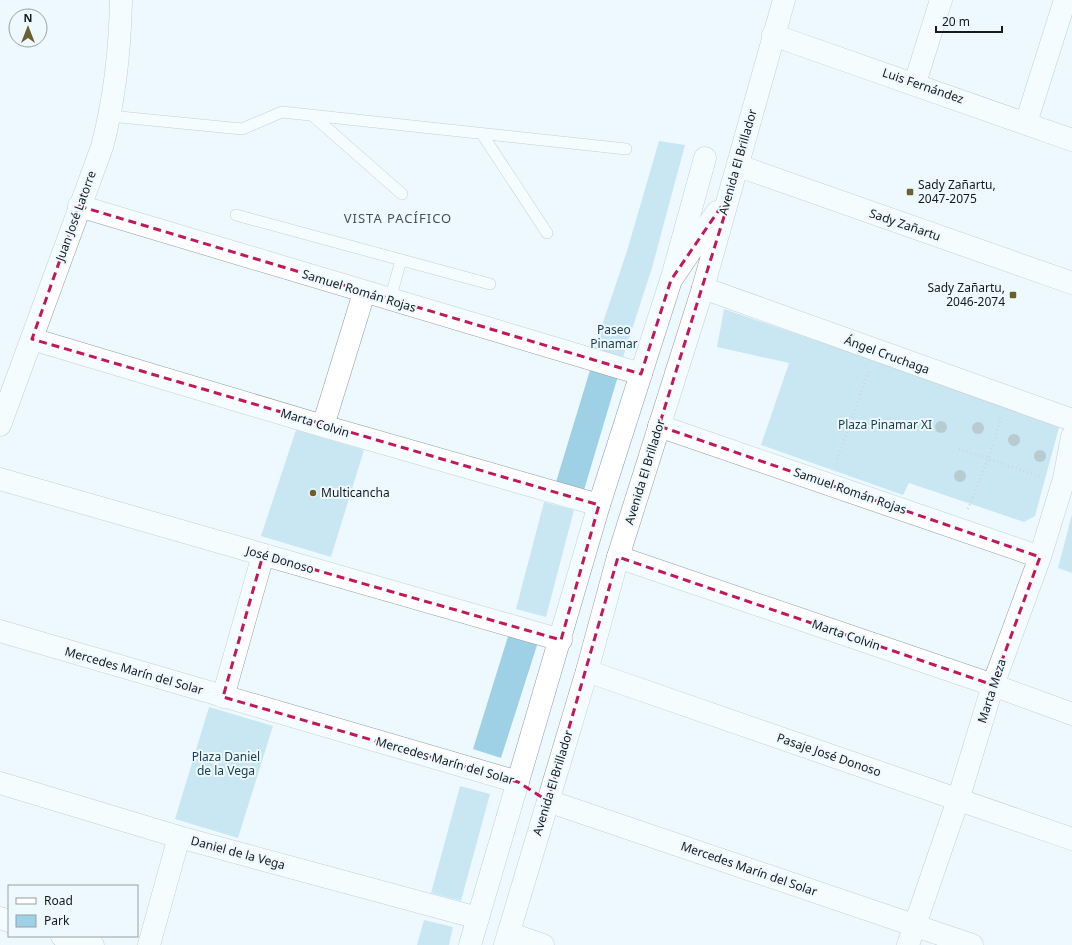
<svg xmlns="http://www.w3.org/2000/svg" width="1072" height="945" font-family="'Noto Sans',sans-serif">
	<style>
		.green { fill: #9ed1e5 }
		.lines { fill: none; stroke-linecap: round; stroke-linejoin: round }
		.lane-casing { stroke: #8f9da3; stroke-width: 12 }
		.street-casing { stroke: #8f9da3; stroke-width: 23 }
		.secondary-casing { stroke: #8f9da3; stroke-width: 23 }
		.path { stroke: #a3adb1; stroke-width: 2.5; stroke-dasharray: 1 3; stroke-linecap: butt }
		.lane { stroke: #fff; stroke-width: 11 }
		.street { stroke: #fff; stroke-width: 22 }
		.secondary { stroke: #fff; stroke-width: 22 }
		.tree { fill: #77929c }
		.marked { fill: none; stroke: #c2185b; stroke-width: 3; stroke-dasharray: 8 5; stroke-linejoin: round }
		.poi-dot { fill: #6c612e; stroke: #edf9fe; stroke-width: 1.5 }
		.labels { text-anchor: middle; stroke-width: 4; stroke-linejoin: round; paint-order: stroke }
		.street-label { font-size: 12px; fill: #151a1c; stroke: #edf9fe }
		.poi-label { font-size: 12px; fill: #151a1c; stroke: #edf9fe; text-anchor: start }
		.park-label { font-size: 12px; fill: #173e4c; stroke: #edf9fe }
		.neighbourhood-label { font-size: 13px; letter-spacing: 1px; fill: #455257; stroke: #edf9fe }
	</style>
	<rect width="100%" height="100%" fill="#edf9fe"/>
	<path class="green" d="M659,141L685,145L652,268L622,360L593,352L627,251Z
		M724,309L1060,424L1035,516L1024,522L909,483L903,495L761,445L789,363L717,347Z
		M591,367L618,376L584,490L556,482Z
		M296,430L364,450L331,557L261,536Z
		M544,502L574,510L546,617L516,609Z
		M1072,514V573L1058,568Z
		M510,630L539,639L501,758L473,749Z
		M209,707L273,726L238,838L175,819Z
		M460,786L490,794L461,901L431,893Z
		M424,920L453,927L449,945H417Z"/>
	<g class="lines">
		<defs>
			<path id="lane" d="M312,115L402,194
				M110,116L242,129L282,112L626,149
				M482,134L547,233
				M236,215L490,284
				M390,300L401,260"/>
			<path id="street" d="M773,35L1072,140
				M915,83L941,0
				M1026,123L1065,0
				M739,166L1072,283
				M79,206L641,374
				M673,274L705,158
				M703,288L1072,420
				M32,339L323,426L599,505
				M323,426L364,293
				M659,426L1040,557
				M0,479L561,640
				M618,557L993,685L1072,714
				M0,631L518,782
				M587,671L1072,839
				M223,697L263,555
				M0,783L179,837L478,918
				M548,801L972,945
				M0,918L9,921
				M509,933L543,945
				M62,936L93,945
				M149,945L179,837
				M908,945L958,800L993,685L1040,557L1064,479L1072,437"/>
			<path id="secondary" d="M0,425L102,147C115,98 120,51 121,0
				M470,945L599,505L671,280L717,212
				M505,945L587,671L618,557L703,288L784,0"/>
		</defs>
		<use href="#lane" class="lane-casing"/>
		<use href="#street" class="street-casing"/>
		<use href="#secondary" class="secondary-casing"/>
		<path class="path" d="M959,449L1042,477
			M836,463L869,370
			M968,509L988,459L1001,418"/>
		<use href="#lane" class="lane"/>
		<use href="#street" class="street"/>
		<use href="#secondary" class="secondary"/>
	</g>
	<g class="tree">
		<circle cx="941" cy="427" r="6"/>
		<circle cx="978" cy="428" r="6"/>
		<circle cx="1014" cy="440" r="6"/>
		<circle cx="1040" cy="456" r="6"/>
		<circle cx="960" cy="476" r="6"/>
	</g>
	<path d="M0 0H1072V945H0ZM732,191L659,426L1040,557L993,685L618,557L548,801L518,782L223,697L263,555L561,640L599,505L32,339L79,206L641,374L671,280Z" fill="#edf9fe" fill-opacity=".55" fill-rule="evenodd"/>
	<path class="marked" d="M732,191L659,426L1040,557L993,685L618,557L548,801L518,782L223,697L263,555L561,640L599,505L32,339L79,206L641,374L671,280Z"/>
	<g class="poi-dot">
		<rect x="906" y="188" width="8" height="8" rx="2"/>
		<rect x="1009" y="291" width="8" height="8" rx="2"/>
		<circle cx="313" cy="493" r="4"/>
	</g>
	<g class="labels">
		<g class="street-label">
			<text transform="translate(923 86) rotate(19)" y="4">Luis Fernández</text>
			<text transform="translate(738 162) rotate(-74)" y="4">Avenida El Brillador</text>
			<text transform="translate(76 216) rotate(-70)" y="4">Juan José Latorre</text>
			<text transform="translate(905 225) rotate(19)" y="4">Sady Zañartu</text>
			<text transform="translate(359 291) rotate(17)" y="4">Samuel Román Rojas</text>
			<text transform="translate(887 355) rotate(20)" y="4">Ángel Cruchaga</text>
			<text transform="translate(315 423) rotate(17)" y="4">Marta Colvin</text>
			<text transform="translate(645 472) rotate(-73)" y="4">Avenida El Brillador</text>
			<text transform="translate(850 491) rotate(19)" y="4">Samuel Román Rojas</text>
			<text transform="translate(280 560) rotate(16)" y="4">José Donoso</text>
			<text transform="translate(846 635) rotate(19)" y="4">Marta Colvin</text>
			<text transform="translate(134 671) rotate(16)" y="4">Mercedes Marín del Solar</text>
			<text transform="translate(992 691) rotate(-72)" y="4">Marta Meza</text>
			<text transform="translate(829 755) rotate(19)" y="4">Pasaje José Donoso</text>
			<text transform="translate(445 761) rotate(16)" y="4">Mercedes Marín del Solar</text>
			<text transform="translate(553 783) rotate(-73)" y="4">Avenida El Brillador</text>
			<text transform="translate(238 853) rotate(15)" y="4">Daniel de la Vega</text>
			<text transform="translate(749 869) rotate(19)" y="4">Mercedes Marín del Solar</text>
		</g>
		<g class="poi-label">
			<text x="918" y="189">Sady Zañartu,<tspan x="918" dy="14">2047-2075</tspan></text>
			<text x="1005" y="292" text-anchor="end">Sady Zañartu,<tspan x="1005" dy="14">2046-2074</tspan></text>
			<text x="321" y="497">Multicancha</text>
		</g>
		<g class="park-label">
			<text x="614" y="334">Paseo<tspan x="614" dy="14">Pinamar</tspan></text>
			<text x="885" y="429">Plaza Pinamar XI</text>
			<text x="226" y="761">Plaza Daniel<tspan x="226" dy="14">de la Vega</tspan></text>
		</g>
		<g class="neighbourhood-label">
			<text x="398" y="223">VISTA PACÍFICO</text>
		</g>
	</g>
	<rect x="8" y="885" width="130" height="52" fill="#edf9fe" stroke="#97a0a4"/>
	<rect x="16" y="898" width="20" height="6" fill="#ffffff" stroke="#97a0a4"/>
	<text x="44" y="905" font-size="12" fill="#151a1c">Road</text>
	<rect x="16" y="915" width="20" height="12" fill="#9ed1e5" stroke="#97a0a4"/>
	<text x="44" y="925" font-size="12" fill="#151a1c">Park</text>
	<g transform="translate(28 28)"><circle r="19" fill="#edf9fe" stroke="#97a0a4"/>
	<path d="M0-3L7 15L0 10L-7 15Z" fill="#6c612e"/>
	<text y="-6" font-size="11" font-weight="bold" text-anchor="middle" fill="#151a1c">N</text>
	</g>
	<path d="M936 26v6h66v-6" fill="none" stroke="#151a1c" stroke-width="2"/>
	<text x="942" y="26" font-size="12" fill="#151a1c" stroke="#edf9fe" stroke-width="3" paint-order="stroke">20 m</text>
</svg>
